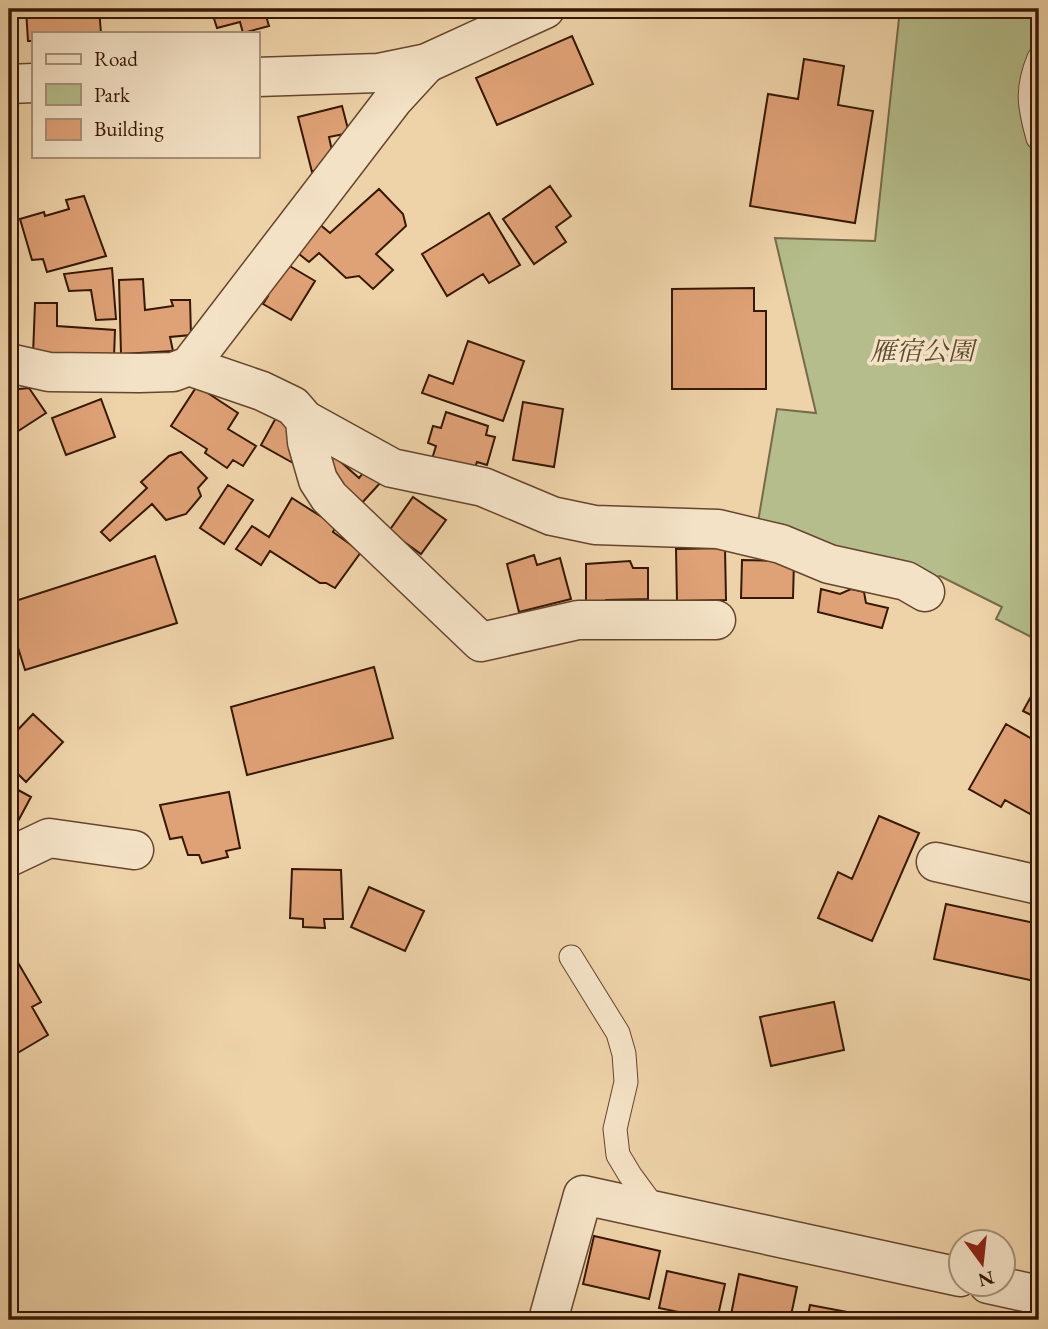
<svg xmlns="http://www.w3.org/2000/svg" width="1048" height="1329" font-family="'EB Garamond','Noto Serif JP',serif">
	<style>
		.green { fill: #b4bd8b; stroke: #766a48; stroke-width: 2 }
		.building { fill: #dfa176; stroke: #371804; stroke-width: 2 }
		.lines { fill: none; stroke-linecap: round; stroke-linejoin: round }
		.service-casing { stroke: #65462d; stroke-width: 25 }
		.minor-casing { stroke: #65462d; stroke-width: 41 }
		.tertiary-casing { stroke: #65462d; stroke-width: 41 }
		.service { stroke: #f4e2c6; stroke-width: 23 }
		.minor { stroke: #f4e2c6; stroke-width: 38 }
		.tertiary { stroke: #f4e2c6; stroke-width: 38 }
		.labels { text-anchor: middle; stroke-width: 7; stroke-linejoin: round; paint-order: stroke }
		.park-label { font-size: 26px; font-style: italic; fill: #5c4a2c; stroke: #f4e2c6 }
	</style>
	<rect width="100%" height="100%" fill="#eed2a8"/>
	<filter id="stains"><feTurbulence type="fractalNoise" baseFrequency=".00286" numOctaves="4"/><feColorMatrix values="0 0 0 0 .2 0 0 0 0 .09 0 0 0 0 .02 0 0 0 .5 -.17"/></filter>
	<radialGradient id="worn" r=".72"><stop offset=".6" stop-color="#630" stop-opacity="0"/><stop offset="1" stop-color="#630" stop-opacity=".3"/></radialGradient>
	<path class="green" d="M900,9H1039V641L996,619L1002,607L940,576L920,580L758,522L777,409L816,413L775,238L875,241Z"/>
	<path class="building" d="M26,9H99L101,33H33V41H28Z
		M211,9H264L269,26L243,33L240,22L217,28Z
		M572,36L593,84L497,125L476,78Z
		M804,59L844,66L838,105L873,111L855,223L750,206L768,94L798,99Z
		M342,106L349,133L329,137L334,160L312,172L298,117Z
		M9,143H11L12,194H9Z
		M550,186L571,216L556,227L566,242L534,264L503,219Z
		M379,189L403,214L406,226L376,254L393,270L373,289L359,276L346,278L319,253L309,262L294,250L318,223L330,233Z
		M84,196L106,256L47,272L43,259L32,260L20,219L44,212L45,216L69,209L66,200Z
		M489,213L520,265L489,283L483,274L447,296L422,254Z
		M288,265L315,281L291,320L263,304L268,296L262,292Z
		M112,268L116,319L96,320L91,290L69,291L64,274Z
		M143,279L145,310L173,306L171,300H190L191,335L170,337L173,351L121,354L119,280Z
		M754,288V311H766V389H672V289Z
		M35,303H57V326L115,330L114,357L33,355Z
		M468,341L524,361L503,421L422,393L429,375L453,384Z
		M197,386L238,413L228,429L256,446L243,466L233,460L227,468L205,453L207,449L171,426Z
		M29,388L46,413L9,437V390Z
		M101,399L115,437L66,455L52,418Z
		M523,402L563,409L554,467L513,460Z
		M446,412L488,426L486,435L495,437L487,465L477,462L472,476L431,462L436,446L428,443L433,426L441,428Z
		M278,414L300,444V450L293,463L261,445Z
		M181,452L207,478L198,488L201,496L186,514L166,520L152,504L110,541L101,532L147,488L141,482L169,456Z
		M332,454L359,478L367,468L382,481L359,506L318,470Z
		M228,485L253,500L224,544L200,528Z
		M413,497L446,520L421,554L389,531Z
		M292,498L336,526L333,532L361,552L335,588L326,583H320L270,551L261,565L236,549L252,526L269,537Z
		M725,548L726,600L677,601L676,549Z
		M534,555L537,565L560,558L571,599L519,612L507,564Z
		M155,556L177,623L25,670L9,619V603Z
		M742,560L794,561L793,598H741Z
		M630,561L633,568H648V599L606,600L602,605L586,606V564Z
		M821,589L840,594L851,589L864,592L866,603L888,608L882,628L818,612Z
		M374,667L393,738L247,775L231,707Z
		M1039,682V730L1034,727L1039,719L1023,711Z
		M33,714L63,742L26,782L9,765V739Z
		M1006,724L1039,743V797L1030,814L1005,800L1001,807L969,789Z
		M9,785L31,797L9,838Z
		M229,792L240,848L226,851L228,857L202,863L199,855H188L182,837L170,839L160,805Z
		M879,816L919,833L872,941L818,918L838,872L852,879Z
		M292,869L341,870L343,919H324L325,928L303,927V919L290,918Z
		M369,887L424,911L405,951L351,927Z
		M946,904L1039,924V982L934,959Z
		M17,961L41,1002L32,1007L48,1035L9,1058V966Z
		M834,1002L844,1050L771,1066L760,1017Z
		M594,1236L660,1251L649,1299L583,1284Z
		M667,1271L725,1284L717,1320L659,1308Z
		M739,1274L797,1287L790,1320H730Z
		M810,1305L874,1317L873,1320H807Z
		M628,1316L655,1320H627Z"/>
	<g class="lines">
		<defs>
			<path id="service" d="M1038,138C1029,106 1026,89 1039,58
				M571,957L618,1033L624,1054L626,1082L615,1129L618,1155L630,1175L655,1209"/>
			<path id="minor" d="M9,363L49,372L139,373L173,372L189,366L393,100L427,63
				M189,366L262,391L293,406L305,420L307,442L318,480L329,497L481,642L578,620H716
				M305,420L392,468L483,487L552,516L595,525L718,529L781,544L829,564L906,581L925,592
				M9,857L49,838L134,850
				M936,862L1039,885
				M988,1284L1039,1295
				M548,1320L583,1195L960,1277"/>
			<path id="tertiary" d="M257,77L378,73L427,63L545,9
				M9,84L33,83"/>
		</defs>
		<use href="#service" class="service-casing"/>
		<use href="#minor" class="minor-casing"/>
		<use href="#tertiary" class="tertiary-casing"/>
		<use href="#service" class="service"/>
		<use href="#minor" class="minor"/>
		<use href="#tertiary" class="tertiary"/>
	</g>
	<g class="labels">
		<g class="park-label">
			<text x="922" y="360">雁宿公園</text>
		</g>
	</g>
	<rect width="1048" height="1329" fill="none" stroke="#eed2a8" stroke-width="35"/>
	<rect x="10" y="10" width="1027" height="1308" fill="none" stroke="#371804" stroke-width="3.5"/>
	<rect x="18" y="18" width="1013" height="1294" fill="none" stroke="#371804" stroke-width="2"/>
	<rect x="32" y="32" width="228" height="126" fill="#f4e2c6" stroke="#a89178" stroke-width="2"/>
	<rect x="46" y="54" width="35" height="10" fill="#f4e2c6" stroke="#a89178" stroke-width="2"/>
	<text x="94" y="66" font-size="21" fill="#371804">Road</text>
	<rect x="46" y="84" width="35" height="21" fill="#b4bd8b" stroke="#a89178" stroke-width="2"/>
	<text x="94" y="102" font-size="21" fill="#371804">Park</text>
	<rect x="46" y="119" width="35" height="21" fill="#dfa176" stroke="#a89178" stroke-width="2"/>
	<text x="94" y="136" font-size="21" fill="#371804">Building</text>
	<g transform="translate(982 1263) rotate(165)"><circle r="33" fill="#f4e2c6" stroke="#a89178" stroke-width="2"/>
	<path d="M0-5L12 26L0 18L-12 26Z" fill="#8f2418"/>
	<text y="-10" font-size="19" font-weight="bold" text-anchor="middle" fill="#371804">N</text>
	</g>
	<rect width="100%" height="100%" filter="url(#stains)"/>
	<rect width="100%" height="100%" fill="url(#worn)"/>
</svg>
